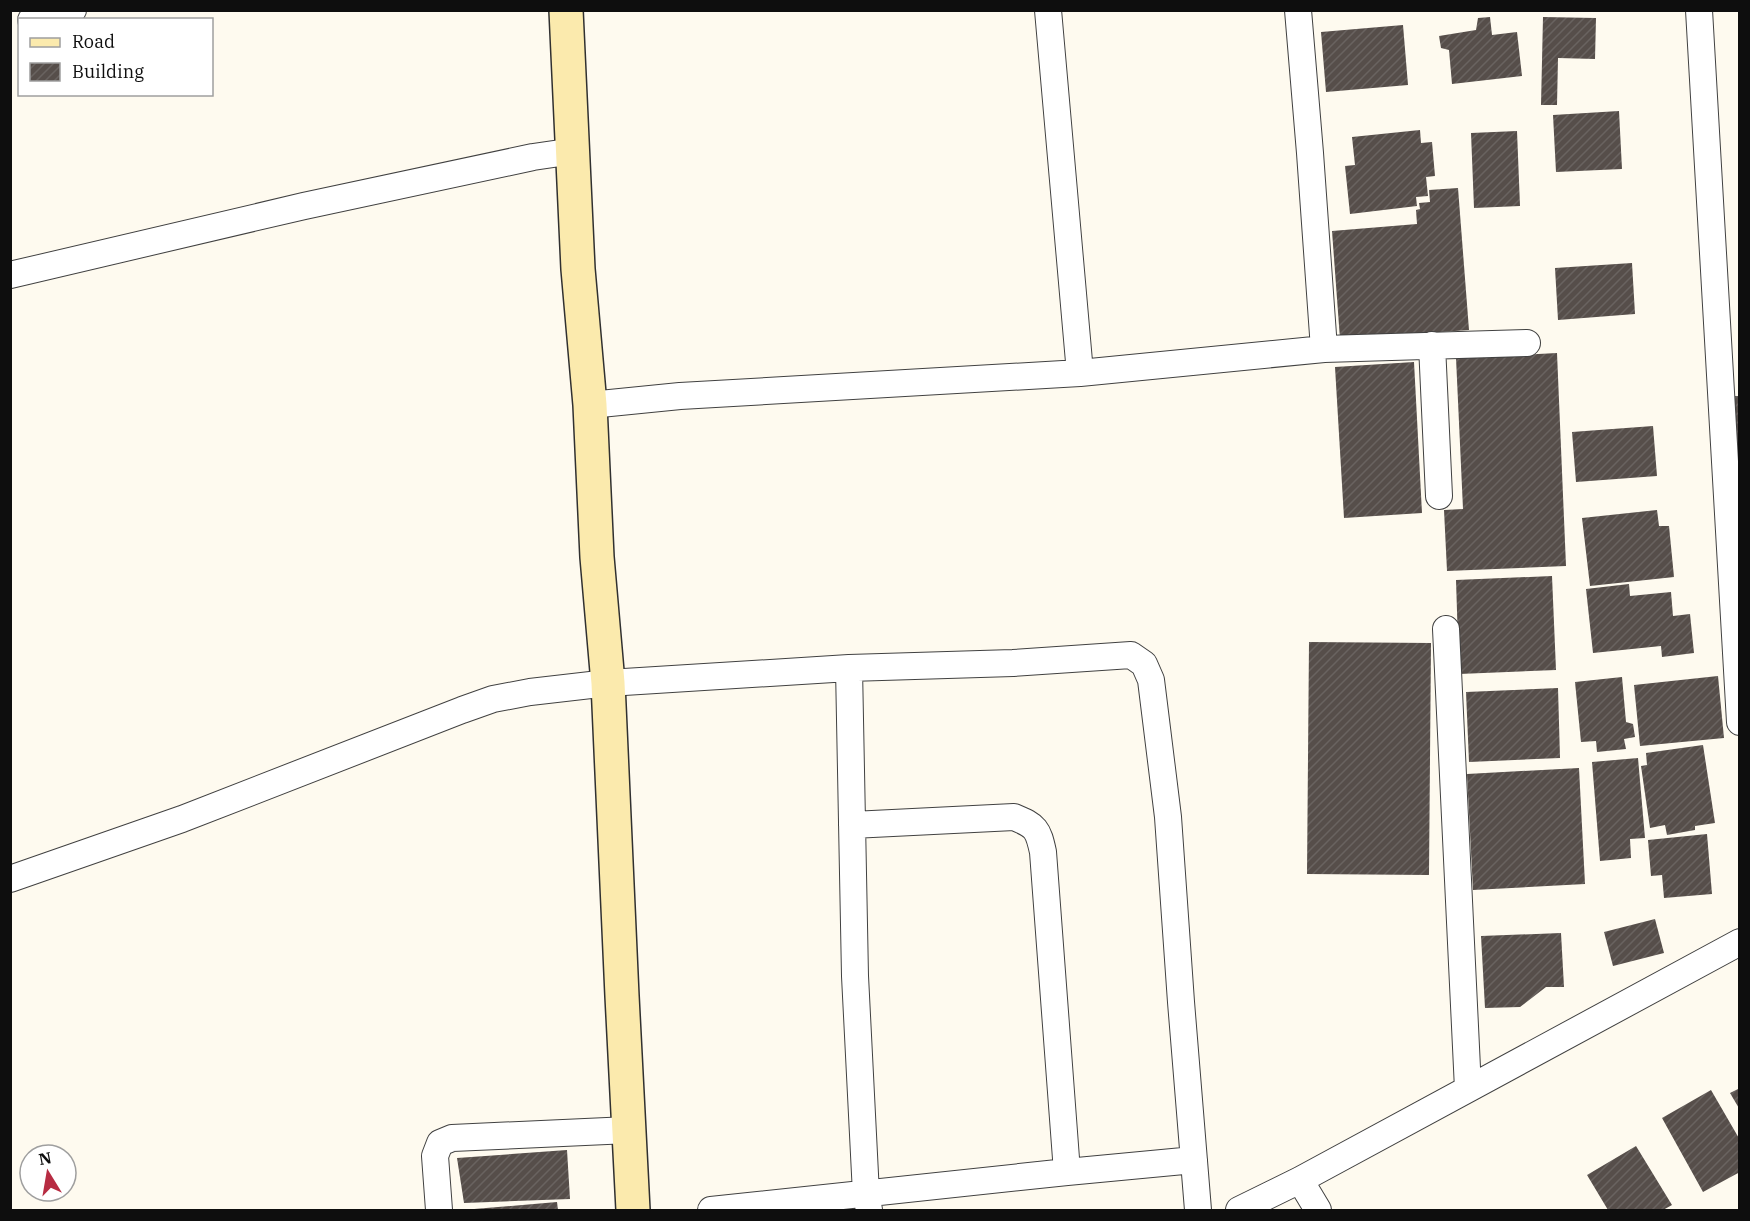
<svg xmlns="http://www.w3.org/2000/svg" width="1750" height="1221" font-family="'IBM Plex Serif',serif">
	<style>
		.building { fill: url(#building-hatch) }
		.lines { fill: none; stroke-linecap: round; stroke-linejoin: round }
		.street-casing { stroke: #414141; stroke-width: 28 }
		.secondary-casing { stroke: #303030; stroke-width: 36 }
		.street { stroke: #fff; stroke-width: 26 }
		.secondary { stroke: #fbeaad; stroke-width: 33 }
	</style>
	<defs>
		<pattern id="building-hatch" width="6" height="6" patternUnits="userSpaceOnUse" patternTransform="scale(1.5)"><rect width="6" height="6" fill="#564e4a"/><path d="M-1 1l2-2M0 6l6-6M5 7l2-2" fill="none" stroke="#696360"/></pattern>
	</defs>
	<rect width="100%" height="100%" fill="#fefaef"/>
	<path class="building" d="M1490,17L1492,35L1517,32L1522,76L1452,84L1449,50L1441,48L1439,36L1476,30L1478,18Z
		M1543,17L1596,18L1595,59L1558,58L1557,105H1541Z
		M1403,25L1408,85L1326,92L1321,32Z
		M1619,111L1622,169L1556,172L1553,115Z
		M1420,130L1421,143L1432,142L1435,176L1426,177L1428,196L1416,197L1417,206L1350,214L1345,166L1355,165L1352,137Z
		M1517,131L1520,206L1474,208L1471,133Z
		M1458,188L1469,330L1340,339L1332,231L1417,224L1416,210L1420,209L1419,203L1430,202L1429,190Z
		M1632,263L1635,314L1558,320L1555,268Z
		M1557,353L1566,566L1447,571L1444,510L1463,509L1456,358Z
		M1414,362L1422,513L1344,518L1335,367Z
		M1730,396H1740V476H1732Z
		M1653,426L1657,476L1576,482L1572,432Z
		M1657,510L1659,526H1669L1674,577L1590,586L1582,518Z
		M1552,576L1556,670L1459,674L1456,580Z
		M1629,584L1630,596L1671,592L1673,616L1690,614L1694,653L1662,657L1661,646L1593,653L1586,589Z
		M1309,642L1431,643L1429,875L1307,874Z
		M1718,676L1724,738L1640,746L1634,685Z
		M1622,677L1626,722L1633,724L1635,737L1624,739L1626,749L1597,752L1596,741L1581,742L1575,682Z
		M1558,688L1560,758L1469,762L1466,692Z
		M1703,745L1715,823L1695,826V830L1667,835L1665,825L1650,828L1641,766L1647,765L1646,753Z
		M1638,758L1645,838L1630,839L1631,858L1600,861L1592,762Z
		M1579,768L1585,884L1473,890L1467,774Z
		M1707,834L1712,894L1664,898L1662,875L1651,876L1648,840Z
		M1655,919L1664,953L1613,966L1604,932Z
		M1561,933L1564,987H1546L1520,1007L1485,1008L1481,936Z
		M1740,1088V1110L1730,1093Z
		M1711,1090L1740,1140V1172L1703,1192L1662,1118Z
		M1636,1146L1672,1205L1663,1210H1608L1587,1175Z
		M567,1150L570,1199L464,1203L457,1158Z
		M557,1202L558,1210H474V1209Z"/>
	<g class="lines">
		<defs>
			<path id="street" d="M1048,10L1080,373
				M1298,10L1310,153L1324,349L1527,343
				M1699,10L1740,722
				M31,20L73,10
				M10,275L304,206L533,157L574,151
				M1432,345L1439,496
				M590,405L680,396L1080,373L1324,349
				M1446,629L1468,1089
				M849,668L855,976L866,1194L869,1210
				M852,825L1014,817C1036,826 1038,829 1043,852L1067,1172
				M10,879L182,819L462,710L493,699L530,692L608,683L849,668L1013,663L1131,655L1144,664L1151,680L1168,817L1181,1002L1198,1210
				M1300,1180L1318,1210
				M439,1210L435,1156L440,1143L452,1138L629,1130
				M711,1210L1067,1172L1194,1160
				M1239,1210L1300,1180L1740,942"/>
			<path id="secondary" d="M566,10L578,269L590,405L597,557L608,683L622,996L633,1210"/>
		</defs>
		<use href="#street" class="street-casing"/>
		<use href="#secondary" class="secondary-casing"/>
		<use href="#street" class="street"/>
		<use href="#secondary" class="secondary"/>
	</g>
	<rect width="1750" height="1221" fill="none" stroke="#0e0e0e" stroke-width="24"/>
	<rect x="18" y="18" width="195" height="78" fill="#ffffff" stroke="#9f9f9f" stroke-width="1.5"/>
	<rect x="30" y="38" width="30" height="9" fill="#fbeaad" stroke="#9f9f9f" stroke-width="1.5"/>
	<text x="72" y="48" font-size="18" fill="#0e0e0e">Road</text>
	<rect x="30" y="63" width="30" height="18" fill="url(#building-hatch)" stroke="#9f9f9f" stroke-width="1.5"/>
	<text x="72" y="78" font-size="18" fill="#0e0e0e">Building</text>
	<g transform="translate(48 1173) rotate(349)"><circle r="28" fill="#ffffff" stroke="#9f9f9f" stroke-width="1.5"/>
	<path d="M0-4.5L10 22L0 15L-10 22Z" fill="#b72c42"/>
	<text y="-9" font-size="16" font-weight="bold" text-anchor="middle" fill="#0e0e0e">N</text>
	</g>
</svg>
